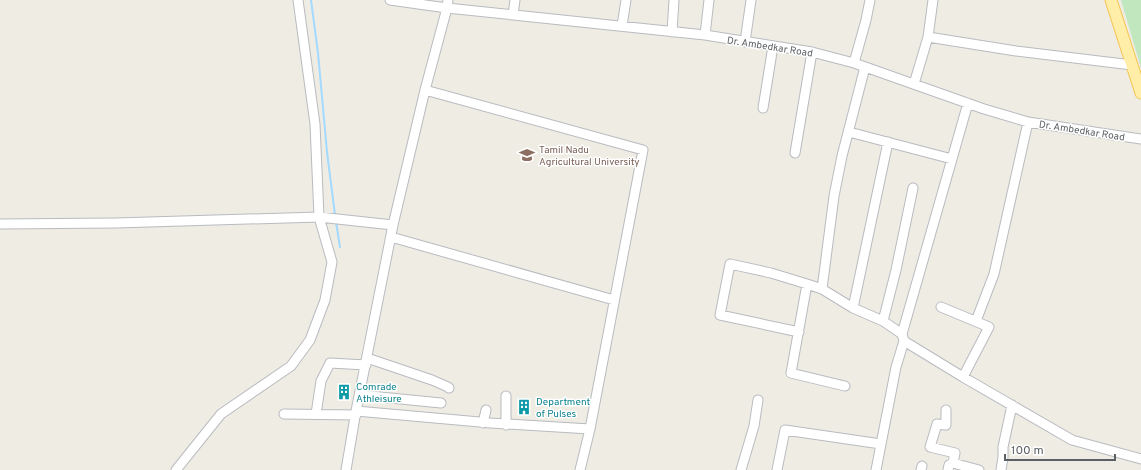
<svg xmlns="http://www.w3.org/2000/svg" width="1141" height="470" font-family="Overpass,sans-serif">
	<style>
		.green { fill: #c0e7be }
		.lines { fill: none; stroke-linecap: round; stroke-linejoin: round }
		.stream { stroke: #a3daff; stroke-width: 2 }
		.minor-casing { stroke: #b8bbc0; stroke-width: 11 }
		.major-casing { stroke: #f6c354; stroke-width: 13 }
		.minor { stroke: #fff; stroke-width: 9 }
		.major { stroke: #ffeea8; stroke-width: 11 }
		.labels { text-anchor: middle; stroke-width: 3; stroke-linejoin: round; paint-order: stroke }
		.street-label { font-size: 10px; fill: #5b6064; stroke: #fff }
		.education-label { font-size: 10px; fill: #785e54; stroke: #fff; text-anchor: start }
		.culture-label { font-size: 10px; fill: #0d838f; stroke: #fff; text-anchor: start }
	</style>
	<rect width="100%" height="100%" fill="#efece3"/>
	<path class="green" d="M1121,0H1141V68Z"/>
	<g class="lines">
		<path class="stream" d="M311,0L318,53L327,152L335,215
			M336,222L340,247"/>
		<defs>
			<path id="minor" d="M390,0L447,8L705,35L812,52L854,63L984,109L1028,122L1141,139
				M513,15L515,0
				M622,26L626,0
				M672,32L674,0
				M705,35L709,0
				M928,37L1016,51L1132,65
				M745,42L751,0
				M854,63L866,20L870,0
				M865,67L842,156L834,196L822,289L853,308L883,321L902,334L904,341L963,377L1072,440L1141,459
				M914,84L928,37L933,0
				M425,90L643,150L590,429
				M763,108L773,46
				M849,132L952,159
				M795,153L812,52
				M0,224L116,223L319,217L393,225L356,411L491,423L590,429L580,470
				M393,225L425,90L447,8L448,0
				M391,237L614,300
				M822,289L807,284L791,373L845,386
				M941,307L989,327L963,377
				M853,308L888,142
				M883,321L896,270L913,188
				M976,321L994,274L1028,122
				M799,332L720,315L730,264L771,273L807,284
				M902,334L968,103
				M367,358L432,380L448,387L449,388
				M360,395L441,403
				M946,410V425H945L937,424L930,447L955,453L953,463
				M284,414L356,415
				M316,414L321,381L330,363L366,365
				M483,423L486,410
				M506,425V396
				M176,470L221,414L291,366L310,340L325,300L332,262L319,217L315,124L298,0
				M346,470L356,411
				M741,470L754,426L758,400
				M777,470L785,430L881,444
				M876,470L896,367L904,341
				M921,470L922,466
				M948,470L949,465L953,463L979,470
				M1001,470L1003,457V447L1012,405"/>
			<path id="major" d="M1111,0L1141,93"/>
		</defs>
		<use href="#minor" class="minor-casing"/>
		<use href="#major" class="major-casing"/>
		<use href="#minor" class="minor"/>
		<use href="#major" class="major"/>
	</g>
	<defs>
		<symbol id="university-bare" viewBox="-9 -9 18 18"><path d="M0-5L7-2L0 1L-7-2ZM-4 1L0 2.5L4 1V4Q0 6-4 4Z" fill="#8d6e63" stroke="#fff" stroke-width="2.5" paint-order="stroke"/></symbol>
		<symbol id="building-bare" viewBox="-9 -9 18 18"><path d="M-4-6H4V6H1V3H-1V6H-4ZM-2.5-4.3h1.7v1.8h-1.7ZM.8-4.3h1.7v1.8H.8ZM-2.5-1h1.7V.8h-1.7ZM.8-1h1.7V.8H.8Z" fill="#0f9aa8" stroke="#fff" stroke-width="2.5" paint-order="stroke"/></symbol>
	</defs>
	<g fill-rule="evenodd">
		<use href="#university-bare" x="516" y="144" width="22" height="22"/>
		<use href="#building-bare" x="333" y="381" width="22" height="22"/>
		<use href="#building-bare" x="513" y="396" width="22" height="22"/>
	</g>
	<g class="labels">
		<g class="street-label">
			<text transform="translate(770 46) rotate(9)" y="4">Dr. Ambedkar Road</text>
			<text transform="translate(1082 130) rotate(9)" y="4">Dr. Ambedkar Road</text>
		</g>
		<g class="education-label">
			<text x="539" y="153">Tamil Nadu<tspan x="539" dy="12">Agricultural University</tspan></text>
		</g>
		<g class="culture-label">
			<text x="356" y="390">Comrade<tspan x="356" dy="12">Athleisure</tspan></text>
			<text x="536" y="405">Department<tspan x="536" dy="12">of Pulses</tspan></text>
		</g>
	</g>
	<path d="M1005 454v6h110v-6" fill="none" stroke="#5b6064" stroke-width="2"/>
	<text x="1011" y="454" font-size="12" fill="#5b6064" stroke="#ffffff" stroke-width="3" paint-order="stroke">100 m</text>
</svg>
